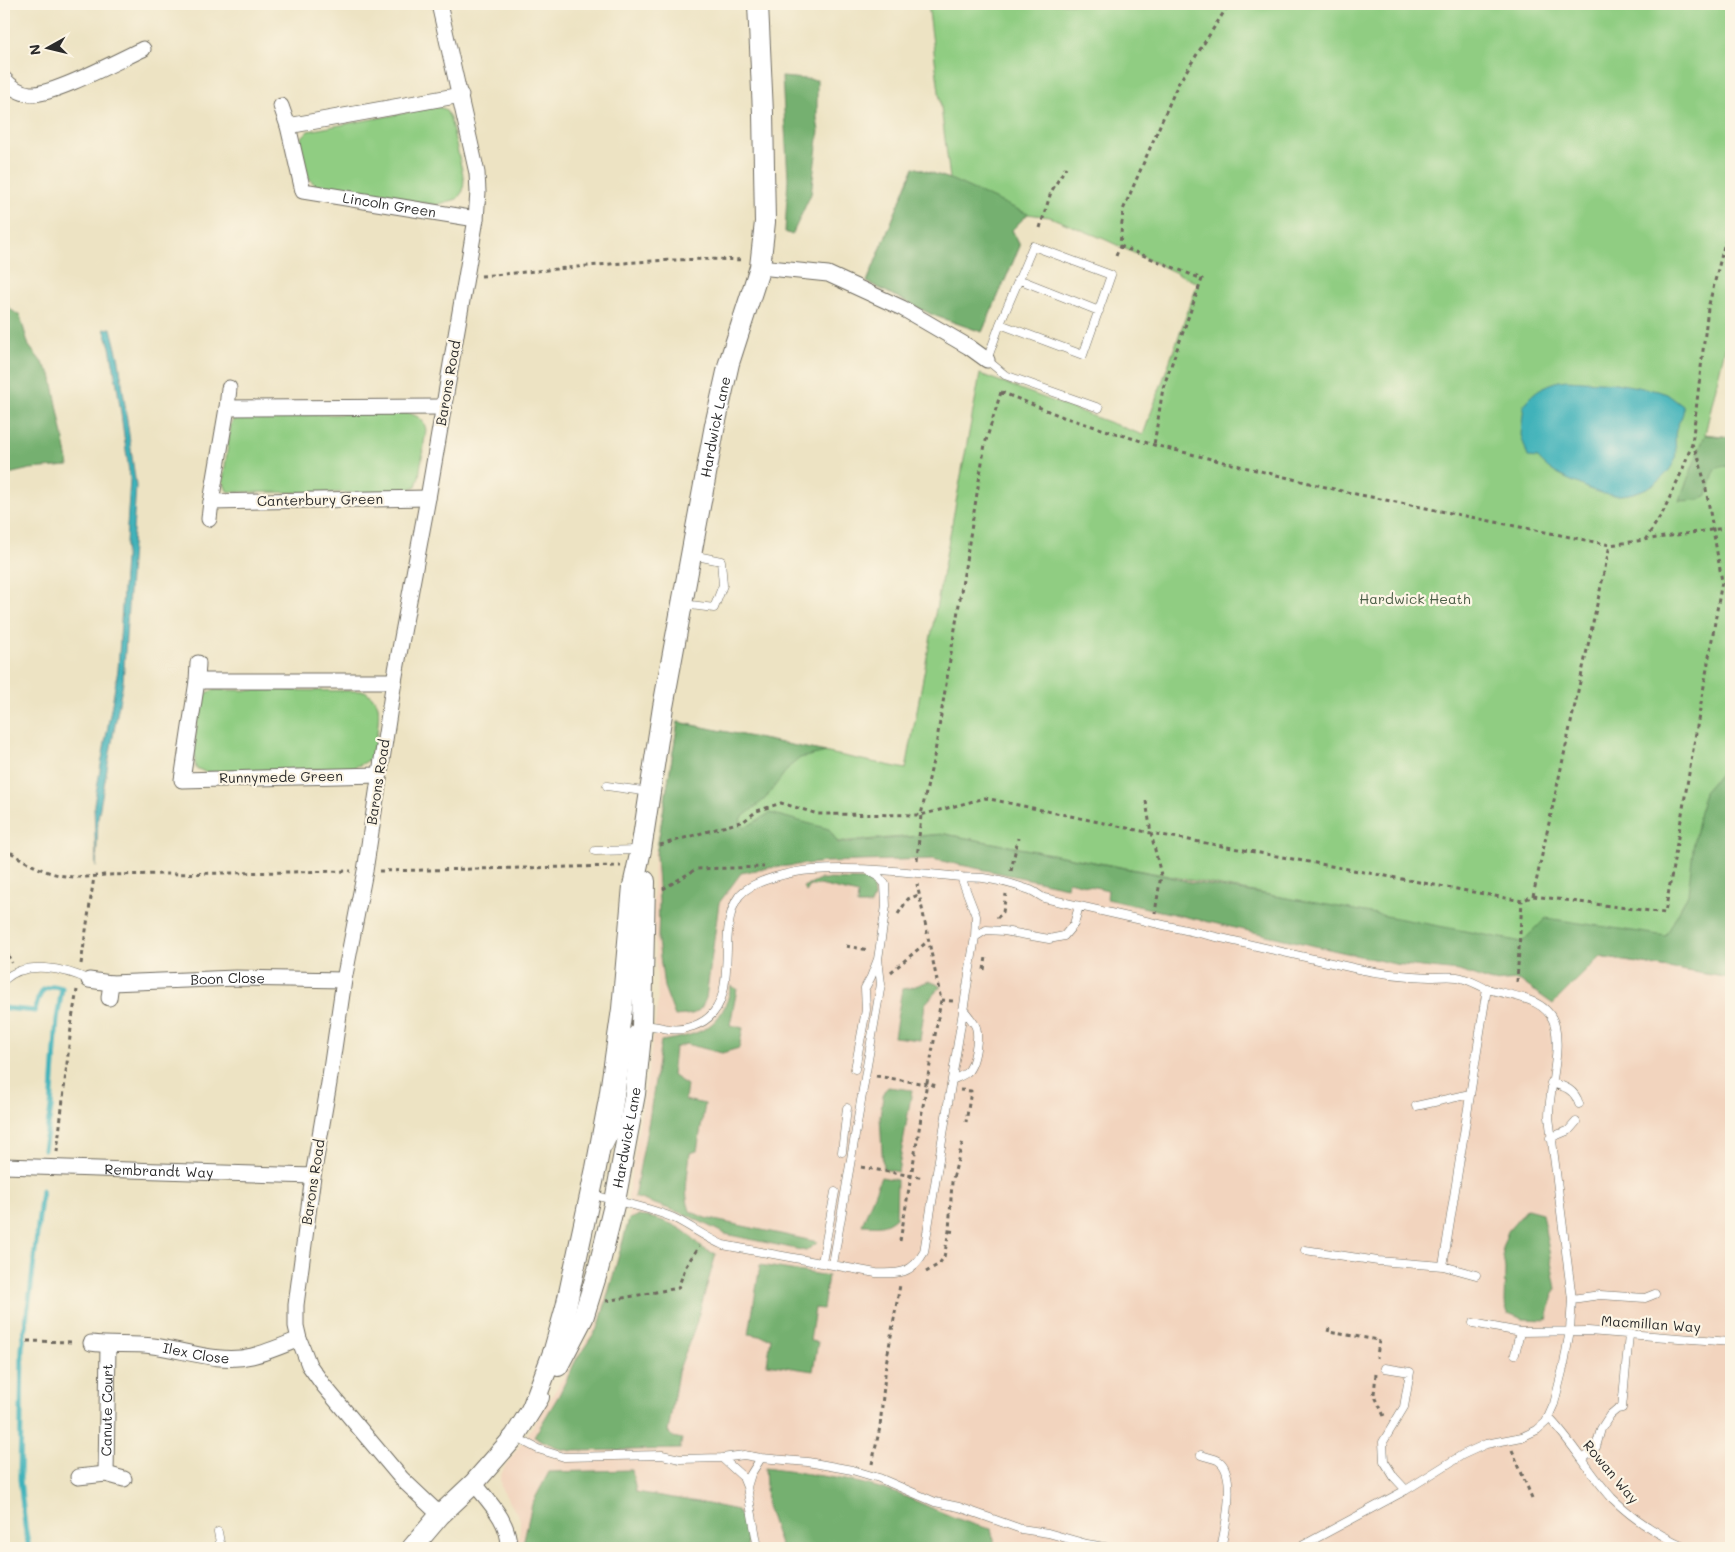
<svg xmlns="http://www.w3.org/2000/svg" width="1735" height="1552" font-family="Mali,sans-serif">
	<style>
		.built { fill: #f2d4be }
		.green { fill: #90cd82; stroke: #5e7c56 }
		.forest { fill: #74b070; stroke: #506e4e }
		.water { fill: #41b2ba; stroke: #366e72 }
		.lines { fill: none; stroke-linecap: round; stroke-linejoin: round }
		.stream { stroke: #41b2ba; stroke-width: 5 }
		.lane-casing { stroke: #6f6b60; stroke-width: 9 }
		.street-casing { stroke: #6f6b60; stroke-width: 17 }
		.secondary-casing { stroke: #6f6b60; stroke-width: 22 }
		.path { stroke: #6f6b60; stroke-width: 3; stroke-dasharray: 4 4; stroke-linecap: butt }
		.lane { stroke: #fff; stroke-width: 8 }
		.street { stroke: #fff; stroke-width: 15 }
		.secondary { stroke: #fff; stroke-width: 20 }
		.labels { text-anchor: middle; stroke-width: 4.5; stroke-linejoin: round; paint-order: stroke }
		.street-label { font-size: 14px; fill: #2b2b2b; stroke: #fcf5e5 }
		.park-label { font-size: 14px; fill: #495c45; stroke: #fcf5e5 }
	</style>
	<rect width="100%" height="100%" fill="#fcf5e5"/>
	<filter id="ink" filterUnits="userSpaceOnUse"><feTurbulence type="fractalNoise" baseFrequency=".02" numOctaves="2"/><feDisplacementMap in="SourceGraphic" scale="10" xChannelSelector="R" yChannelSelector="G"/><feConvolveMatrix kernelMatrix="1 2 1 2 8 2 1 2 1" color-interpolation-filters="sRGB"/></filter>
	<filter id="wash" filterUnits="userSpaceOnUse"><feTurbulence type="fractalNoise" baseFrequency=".0096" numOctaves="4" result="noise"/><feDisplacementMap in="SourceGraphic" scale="20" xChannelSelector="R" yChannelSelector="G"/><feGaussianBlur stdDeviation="1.12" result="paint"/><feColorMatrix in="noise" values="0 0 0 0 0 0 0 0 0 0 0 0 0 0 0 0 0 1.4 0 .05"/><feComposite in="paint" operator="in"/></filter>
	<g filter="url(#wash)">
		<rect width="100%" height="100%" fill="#ede3c3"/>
		<path class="built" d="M977,841L1600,957L1731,978V1548H516L520,1531V1519L501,1488L500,1478L504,1468L534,1425L597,1323L629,1219L628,1194L653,1039L658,1000L653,910L654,851L742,846Z"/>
		<path class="green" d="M928,4H1731V322L1705,434L1731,437V978L1600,957L945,834L656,855L678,722L906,769L980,374L1143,435L1198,283L1104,239L1050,217L1028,214L1012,230L1020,246L982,332L933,315L867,282L914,167L950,179Z
			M437,107L445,109L450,118L464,179L463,191L457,199L436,205L324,187L315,185L304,172L299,145L302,137L308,131Z
			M408,413C418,416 424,419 426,430L419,477L416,486L406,491L393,493L235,492L227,491L223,481L231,424L235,417L242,416Z
			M213,690L365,691C370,695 376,699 378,706C380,715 376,749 371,757C367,763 357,766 351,768L205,772L196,768C192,755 197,709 204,697C206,693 209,692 213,690Z"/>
		<path class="forest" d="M782,77L817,80V119L819,131L811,194L792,235L785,232L788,178Z
			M914,167L950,179L1028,214L1012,230L1020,246L982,332L933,315L867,282Z
			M4,299L10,309L20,316L29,346L51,374L69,466L30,469L4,475Z
			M1705,435L1731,437V467L1724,466L1715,469L1707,495L1700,500L1679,501Z
			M678,722L826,752L800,758L789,767L765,799L740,819L744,828L770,813L829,829L838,843L945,834L1161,875L1190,882L1334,906L1522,942L1546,918L1666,936L1688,894L1694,841L1704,792L1731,761V978L1600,957L1553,1004L1519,980L1492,982L1459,971L1395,964L1107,899L1108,890L1068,881L1067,887L932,859L826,862L768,868L741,873L719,903L706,998C699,1016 693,1014 675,1016L664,987L658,941L659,901L656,855Z
			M820,879L872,880L874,897L871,905H857L858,894L820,885L810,886L806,892L803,887Z
			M929,981L941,986L925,1004L920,1040L894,1037L902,989L910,988Z
			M731,986L737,989L730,1025L743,1028L739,1048L722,1053L686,1044L675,1048L672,1075L687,1085L685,1100L705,1104L697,1151L690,1153C688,1174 683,1192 690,1211L705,1218L818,1242L806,1251L725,1234L687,1215L634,1197L649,1120L661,1041C700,1035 723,1028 731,986Z
			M888,1087L912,1090L898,1172L883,1169L880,1116L884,1091Z
			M881,1177L897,1180L896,1217C884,1228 876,1225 862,1225Z
			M1527,1209L1542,1213L1556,1289L1553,1294L1547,1320L1523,1319L1508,1313L1504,1303L1505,1269L1502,1248L1508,1231Z
			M637,1216C655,1217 676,1223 690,1236C701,1246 699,1248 716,1254L696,1324L678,1372L668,1432L673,1437L682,1439L680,1449L573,1451L561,1449L534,1437L559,1395L576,1360L599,1326L629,1219Z
			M760,1265L828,1276L823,1309L815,1308L810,1341L818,1342L813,1371L767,1364L771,1338L749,1334Z
			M765,1468C807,1474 850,1478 890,1491C925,1503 954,1521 991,1529L995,1548H781L767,1506Z
			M632,1470L636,1492L698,1502L737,1510L745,1523L748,1548H522L532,1504L549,1472Z"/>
		<path class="water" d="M111,328L119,361L136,486L123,682L98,818L96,867L94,804L118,670L130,479L117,385L110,347L104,329Z
			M1567,380L1616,383L1658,391L1667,394L1683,406C1685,416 1678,421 1676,430C1673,442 1679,453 1673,464C1662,485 1634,497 1611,495C1600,494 1589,489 1579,484C1563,478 1549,471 1538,458L1528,457L1521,435L1524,404C1534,390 1550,381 1567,380Z"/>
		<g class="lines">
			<path class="stream" d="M4,1008L35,1011L38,999L43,990L54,986L62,988L57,1019L51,1108L44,1149
				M29,1548L25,1526L20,1479L22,1348L31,1287L42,1190"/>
		</g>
	</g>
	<g filter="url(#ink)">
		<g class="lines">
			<defs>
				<path id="lane" d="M1018,279L1099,311
					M1000,324L1083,355L1111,275L1033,246L1000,324L987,360L1005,375L1099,408
					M683,604L714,608L723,585L721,561L692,555
					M607,786L650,792
					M595,851L639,850
					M975,937L986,930L1004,931L1049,939L1064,936L1074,924L1079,906
					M4,980C26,960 64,968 89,980
					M855,1069L866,1010L865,988L871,977L878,959L886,906L885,884L878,876L871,872
					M952,1080C956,1078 962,1076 966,1073C975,1067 980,1034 975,1025C972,1020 967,1014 963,1009
					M1551,1083C1565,1086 1575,1090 1579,1104
					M1416,1106L1470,1094
					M1550,1138L1569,1130L1576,1122
					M608,1147L614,1135L629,1036C640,1019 653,1027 669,1029C684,1031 703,1025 713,1013C737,985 717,926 739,896C752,880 794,871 813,870C862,867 912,872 960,877C968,878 976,877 983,878C998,880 1013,884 1027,889C1033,890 1038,895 1044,898L1358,969C1382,974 1406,976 1430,977C1439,977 1448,976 1457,977C1466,978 1476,984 1485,988C1507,996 1548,996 1555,1026C1561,1055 1549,1087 1549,1117L1572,1299L1570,1330L1564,1364L1554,1404L1546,1422L1537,1430L1522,1437L1486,1444L1462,1455L1406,1490L1298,1548
					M842,1152L847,1108
					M594,1191L598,1196C625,1204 653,1208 678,1220C693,1228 707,1238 723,1245L876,1273C899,1274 912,1274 924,1252L975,937L976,916L961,877
					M1305,1250L1378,1261L1443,1266L1476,1275
					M822,1262L835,1192
					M833,1264L881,984L878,959
					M1443,1266L1487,988
					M1572,1299L1600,1295L1645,1298L1655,1294
					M1473,1323L1520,1332L1588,1331L1731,1342
					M1515,1354L1520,1332
					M1385,1368L1410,1372L1404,1407L1383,1442L1384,1461L1394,1477L1406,1490
					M1548,1417C1572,1441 1589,1473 1612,1498C1634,1520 1660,1536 1688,1548
					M515,1437L538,1449L564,1457L662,1455L680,1459L722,1458L744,1455L761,1458L808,1462L852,1470L879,1478L935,1502L959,1507L1021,1529L1048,1533L1087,1544L1110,1548
					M1201,1455C1206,1457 1215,1458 1219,1461C1237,1474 1225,1530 1221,1548
					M722,1458L743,1477L747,1487L758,1548
					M1583,1459L1596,1447L1601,1429L1610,1415L1617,1409L1622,1408L1629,1335
					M747,1487L751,1474L761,1458
					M218,1532L221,1548"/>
				<g id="street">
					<path d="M439,4L477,173L478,192L476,219L428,498L394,681L365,871L344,980L329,1083L313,1176L296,1305V1326L299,1339L309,1365L324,1386L402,1479L440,1515"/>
					<path d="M4,79C11,87 19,93 30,94C52,96 119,60 143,49"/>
					<path id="s1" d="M461,95L288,126L303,191L476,219"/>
					<path d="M281,106L288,126"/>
					<path d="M760,267L828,274L902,308L969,347L987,360"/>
					<path d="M227,408L229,388"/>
					<path d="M428,498L211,502L227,408L443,407"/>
					<path d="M209,519L211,502"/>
					<path d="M197,681L198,663"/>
					<path d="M379,775L182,780L197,681H394"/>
					<path id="s2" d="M89,980L111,983L236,978L344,980"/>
					<path d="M109,998L111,983"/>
					<path id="s3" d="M4,1166L313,1176"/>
					<path id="s4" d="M91,1343C111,1346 132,1343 153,1346C185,1350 219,1364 252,1356C268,1352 284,1345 299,1339"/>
					<path id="s5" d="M106,1474L108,1345"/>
					<path d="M78,1477L106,1474L124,1479"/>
					<path d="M474,1483C489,1502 510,1522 509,1548"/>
				</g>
				<g id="secondary">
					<path id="s6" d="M558,1366L583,1318L598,1270L615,1201L635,1094L642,1026L645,881"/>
					<path id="s7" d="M532,1408L554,1350L566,1307L596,1168L609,1099L622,1009L633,886L641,850L663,707L715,425L729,363L760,267L765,222L763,113L758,4"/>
					<path d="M412,1548L440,1515L474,1483L515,1436L539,1397"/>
				</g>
			</defs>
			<use href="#lane" class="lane-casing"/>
			<use href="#street" class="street-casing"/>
			<use href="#secondary" class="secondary-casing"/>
			<path class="path" d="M1040,228L1051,192L1066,167
				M1120,246L1202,279L1163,388L1154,445
				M1116,256L1120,246L1123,210L1178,84L1229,4
				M481,276C568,269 656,256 744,260
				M1001,392L1063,417L1154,445L1346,492L1610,545L1731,527
				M1645,540L1662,514L1682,471L1692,444L1708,308L1731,219
				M1146,801L1151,833L1161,875L1155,913
				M660,845L744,821L757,811L781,803L818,814L921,815L985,798L1151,833L1522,901L1533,896L1665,913L1722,581L1706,489L1699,459L1692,444
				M4,848C39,871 60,882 104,875L351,871
				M917,860L921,815L935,752L985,444L1001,392
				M379,871L621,866
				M1011,871L1018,838
				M663,889L696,869L764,867
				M1533,896L1610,545
				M898,914L908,899L918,895
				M997,918L1003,912L1006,894
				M846,946L869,950
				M4,948L12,963
				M81,964L94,877
				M984,970L986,957
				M891,972L928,941
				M1517,982L1522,901
				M941,1000L953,1001
				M876,1076L939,1086
				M960,1090L971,1091L966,1122
				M57,1152L72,1019L77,990
				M861,1167L924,1178
				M949,1231L956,1232
				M900,1241L941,1000L917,884
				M926,1272L939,1264L944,1257L949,1231L952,1182L963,1141
				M606,1301L678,1288L686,1266L699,1246
				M1329,1328L1328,1332L1379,1340L1377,1358
				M27,1341L75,1342
				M1376,1374L1374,1394L1384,1416
				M1512,1450L1532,1498
				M872,1464L880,1427L886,1364L900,1285"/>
			<use href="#lane" class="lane"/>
			<use href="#street" class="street"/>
			<use href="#secondary" class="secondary"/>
		</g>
	</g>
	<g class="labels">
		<g class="street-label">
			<text dy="5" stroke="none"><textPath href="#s1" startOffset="330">Lincoln Green</textPath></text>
			<text transform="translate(448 383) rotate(-80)" y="5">Barons Road</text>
			<text dy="5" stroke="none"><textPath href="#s7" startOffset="1000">Hardwick Lane</textPath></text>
			<text transform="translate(320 500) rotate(-1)" y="5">Canterbury Green</text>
			<text transform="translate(281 777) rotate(-1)" y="5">Runnymede Green</text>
			<text transform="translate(378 782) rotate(-81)" y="5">Barons Road</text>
			<text dy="5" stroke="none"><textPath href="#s2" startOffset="139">Boon Close</textPath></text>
			<text dy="5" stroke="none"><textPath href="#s6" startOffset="240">Hardwick Lane</textPath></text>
			<text dy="5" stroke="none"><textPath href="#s3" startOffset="155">Rembrandt Way</textPath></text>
			<text transform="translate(313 1182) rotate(-81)" y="5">Barons Road</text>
			<text transform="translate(1651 1324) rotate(4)" y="5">Macmillan Way</text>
			<text dy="5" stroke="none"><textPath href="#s4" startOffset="106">Ilex Close</textPath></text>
			<text dy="5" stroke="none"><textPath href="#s5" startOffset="64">Canute Court</textPath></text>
			<text transform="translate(1611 1472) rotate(50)" y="5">Rowan Way</text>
		</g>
		<g class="park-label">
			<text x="1415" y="604">Hardwick Heath</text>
		</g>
	</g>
	<rect width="1735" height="1552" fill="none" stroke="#fcf5e5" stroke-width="20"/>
	<g transform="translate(48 48) rotate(262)" stroke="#fcf5e5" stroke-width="4" paint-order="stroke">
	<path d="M0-4L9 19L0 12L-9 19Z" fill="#2b2b2b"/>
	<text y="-8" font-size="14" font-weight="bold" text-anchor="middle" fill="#2b2b2b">N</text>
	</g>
</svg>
